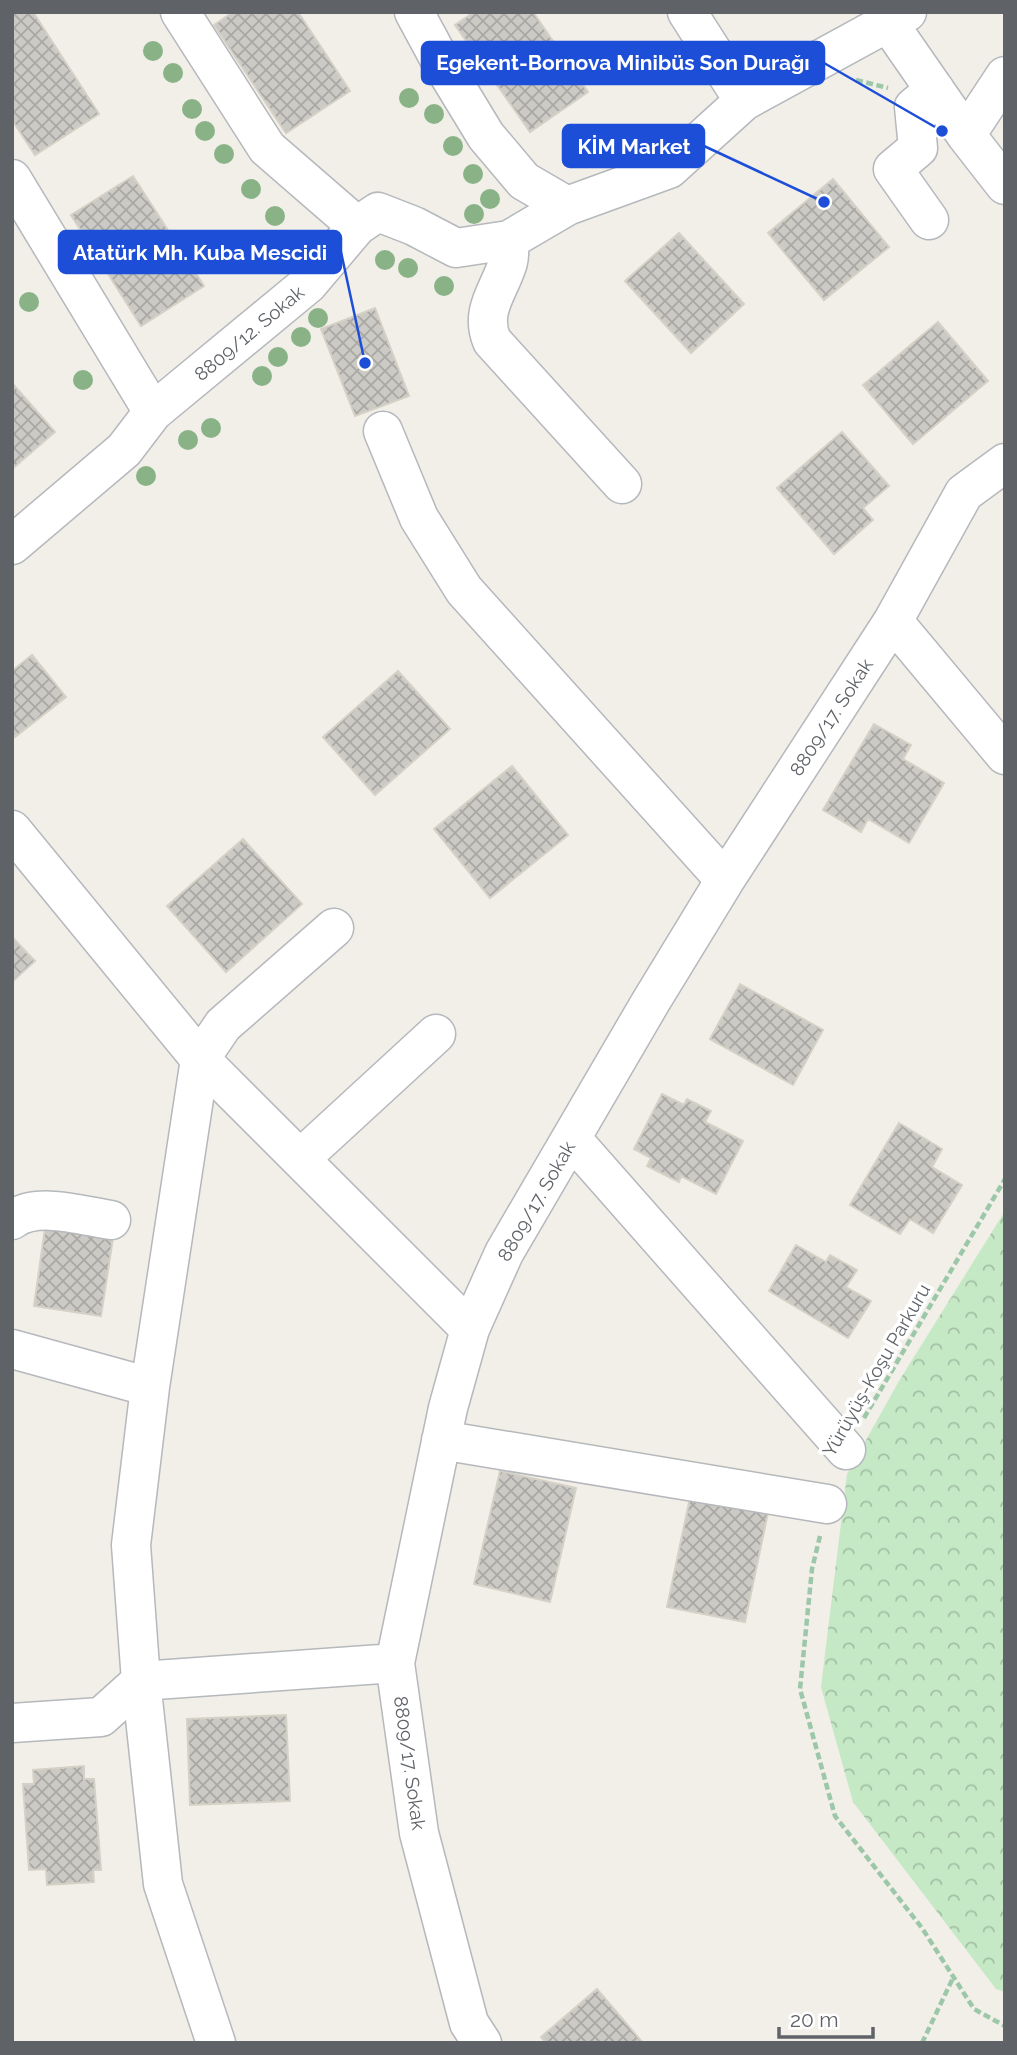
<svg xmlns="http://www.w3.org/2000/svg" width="1017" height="2055" font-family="Raleway,sans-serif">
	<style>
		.park { fill: url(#park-crowns) }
		.building { fill: url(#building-cross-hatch); stroke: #d6d1c6; stroke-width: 2 }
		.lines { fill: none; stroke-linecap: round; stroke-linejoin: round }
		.minor-casing { stroke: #b5b8bc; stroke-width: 41 }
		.path { stroke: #9cc7a9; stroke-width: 4.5; stroke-dasharray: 7 3.5; stroke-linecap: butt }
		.minor { stroke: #fff; stroke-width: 38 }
		.tree { fill: #89b387 }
		.labels { text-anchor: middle; stroke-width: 7; stroke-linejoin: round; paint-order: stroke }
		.street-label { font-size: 19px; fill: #5f6368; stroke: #fff }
		.leader { fill: none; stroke: #1d4ed8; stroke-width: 2.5 }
		.callout-dot { fill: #1d4ed8; stroke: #fff; stroke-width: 2.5 }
		.callout { fill: #1d4ed8; stroke: #1d4ed8; stroke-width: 2.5 }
		.callout-label { font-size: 21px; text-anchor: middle; font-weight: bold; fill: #fff }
	</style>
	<defs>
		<pattern id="park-crowns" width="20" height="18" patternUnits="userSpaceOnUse" patternTransform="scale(1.75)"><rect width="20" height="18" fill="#c5e8c5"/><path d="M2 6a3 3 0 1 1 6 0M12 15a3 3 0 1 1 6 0" fill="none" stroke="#a3c0a4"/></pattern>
		<pattern id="building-cross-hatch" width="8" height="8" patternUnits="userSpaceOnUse" patternTransform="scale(1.75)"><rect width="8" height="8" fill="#cccac5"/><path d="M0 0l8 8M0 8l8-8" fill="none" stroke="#a9a8a4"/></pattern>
	</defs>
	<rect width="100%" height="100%" fill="#f1efe8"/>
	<path class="park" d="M1005,1211V1992L996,1989L853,1802L821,1687L847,1474L899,1381Z"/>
	<path class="building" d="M15,12H33L99,114L35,155L12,120V14Z
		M233,12H298L350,91L286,133L214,25Z
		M474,12H533L588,92L530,132L455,25Z
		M133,176L204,286L141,326L71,215Z
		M833,179L889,247L824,300L768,233Z
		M679,233L744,304L691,353L625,281Z
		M375,308L409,396L355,416L321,329Z
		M938,322L988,381L913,444L863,385Z
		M12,383L55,432L12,469Z
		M842,432L889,486L863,508L873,520L834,554L777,488Z
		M32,655L66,697L15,737L12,733V671Z
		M398,671L450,729L375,795L323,737Z
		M874,724L911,745L903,759L944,783L909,843L868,819L861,832L823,810Z
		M512,766L568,835L490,898L434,829Z
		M243,839L302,904L226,972L167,906Z
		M12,937L35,961L12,982Z
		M740,984L823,1030L793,1085L710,1039Z
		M662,1094L684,1105L687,1099L711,1111L705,1122L743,1141L716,1194L681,1176L679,1182L647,1166L651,1158L634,1149Z
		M899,1123L942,1149L932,1167L962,1185L933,1233L910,1219L900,1234L850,1205Z
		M45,1228L113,1238L101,1316L34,1306Z
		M796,1245L826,1262L830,1255L857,1270L846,1287L871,1301L848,1338L769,1291Z
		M500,1471L576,1488L550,1602L474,1584Z
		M691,1493L769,1508L745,1622L667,1607Z
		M286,1715L290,1801L190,1805L187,1719Z
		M84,1766V1779H94L101,1870H93L94,1882L47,1885L46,1869L29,1870L23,1784H34L33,1770Z
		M597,1989L643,2043H546L541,2037Z"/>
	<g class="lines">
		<defs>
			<path id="minor" d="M180,12L267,148L357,226
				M414,12L441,62L486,136L524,181L567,206
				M687,12L744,101
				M887,12L889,24L966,135L1005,185
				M966,135L1005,76
				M12,179L153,412
				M929,220L893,169L918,148L914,107L935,90
				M509,240C509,247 510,255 508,262C500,290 479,310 492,341L622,484
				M383,431L419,518L464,590L725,880
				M12,545L124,450L153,412L308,284L357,226L378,212L414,226L456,248L509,240L567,206L669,169L744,101L907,12
				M893,621L1005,755
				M12,830L200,1059L470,1329
				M571,1138L846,1450
				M300,1159L436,1034
				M12,1220C37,1201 83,1216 111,1220
				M12,1349L150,1387
				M441,1440L827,1504
				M12,1723L101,1717L141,1681L395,1663
				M216,2043L163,1884L141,1681L131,1545L150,1387L200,1059L223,1025L334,928
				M482,2043L469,2023L419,1833L395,1663L448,1408L470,1329L504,1253L650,1003L725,880L893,621L964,493L1005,463"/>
		</defs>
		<use href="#minor" class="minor-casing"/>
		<path class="path" d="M856,80L888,88
			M864,1418L1005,1179
			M820,1536L812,1569L800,1689L835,1816L922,1928L974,2009L1005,2026
			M922,2043L953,1978"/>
		<use href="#minor" class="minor"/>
	</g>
	<g class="tree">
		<circle cx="153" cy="51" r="10"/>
		<circle cx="173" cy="73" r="10"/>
		<circle cx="409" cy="98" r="10"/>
		<circle cx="192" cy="109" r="10"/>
		<circle cx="434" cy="114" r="10"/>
		<circle cx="205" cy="131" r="10"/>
		<circle cx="453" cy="146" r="10"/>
		<circle cx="224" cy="154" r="10"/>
		<circle cx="473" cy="174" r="10"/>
		<circle cx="251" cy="189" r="10"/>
		<circle cx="490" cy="199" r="10"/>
		<circle cx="474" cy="214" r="10"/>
		<circle cx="275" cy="216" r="10"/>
		<circle cx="385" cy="260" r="10"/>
		<circle cx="408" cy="268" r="10"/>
		<circle cx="444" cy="286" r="10"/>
		<circle cx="29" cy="302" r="10"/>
		<circle cx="318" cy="318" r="10"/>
		<circle cx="301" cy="337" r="10"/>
		<circle cx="278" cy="357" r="10"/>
		<circle cx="262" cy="376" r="10"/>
		<circle cx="83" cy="380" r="10"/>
		<circle cx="211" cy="428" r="10"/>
		<circle cx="188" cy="440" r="10"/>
		<circle cx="146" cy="476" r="10"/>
	</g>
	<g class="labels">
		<g class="street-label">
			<text transform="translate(249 333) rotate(-40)" y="7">8809/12. Sokak</text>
			<text transform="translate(831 717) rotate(-57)" y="7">8809/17. Sokak</text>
			<text transform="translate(536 1201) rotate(-60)" y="7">8809/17. Sokak</text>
			<text transform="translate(876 1370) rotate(-60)" y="7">Yürüyüş-Koşu Parkuru</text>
			<text transform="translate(410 1763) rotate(82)" y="7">8809/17. Sokak</text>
		</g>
	</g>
	<path class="leader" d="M942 131L824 63M824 202L704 146M365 363L341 252"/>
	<g class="callout-dot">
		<circle cx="942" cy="131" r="7"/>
		<circle cx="824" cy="202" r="7"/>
		<circle cx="365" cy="363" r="7"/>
	</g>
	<g class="callout">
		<rect x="422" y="42" width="402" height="42" rx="7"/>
		<rect x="563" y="125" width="141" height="42" rx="7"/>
		<rect x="59" y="231" width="282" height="42" rx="7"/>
	</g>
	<g class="callout-label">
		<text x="623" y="70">Egekent-Bornova Minibüs Son Durağı</text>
		<text x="634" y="154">KİM Market</text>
		<text x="200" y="260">Atatürk Mh. Kuba Mescidi</text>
	</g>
	<rect width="1017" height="2055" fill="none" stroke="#5f6368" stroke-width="28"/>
	<path d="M779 2027v10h94v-10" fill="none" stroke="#5f6368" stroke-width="3.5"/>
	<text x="790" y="2027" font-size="21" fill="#5f6368" stroke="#ffffff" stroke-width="5" paint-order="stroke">20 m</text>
</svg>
